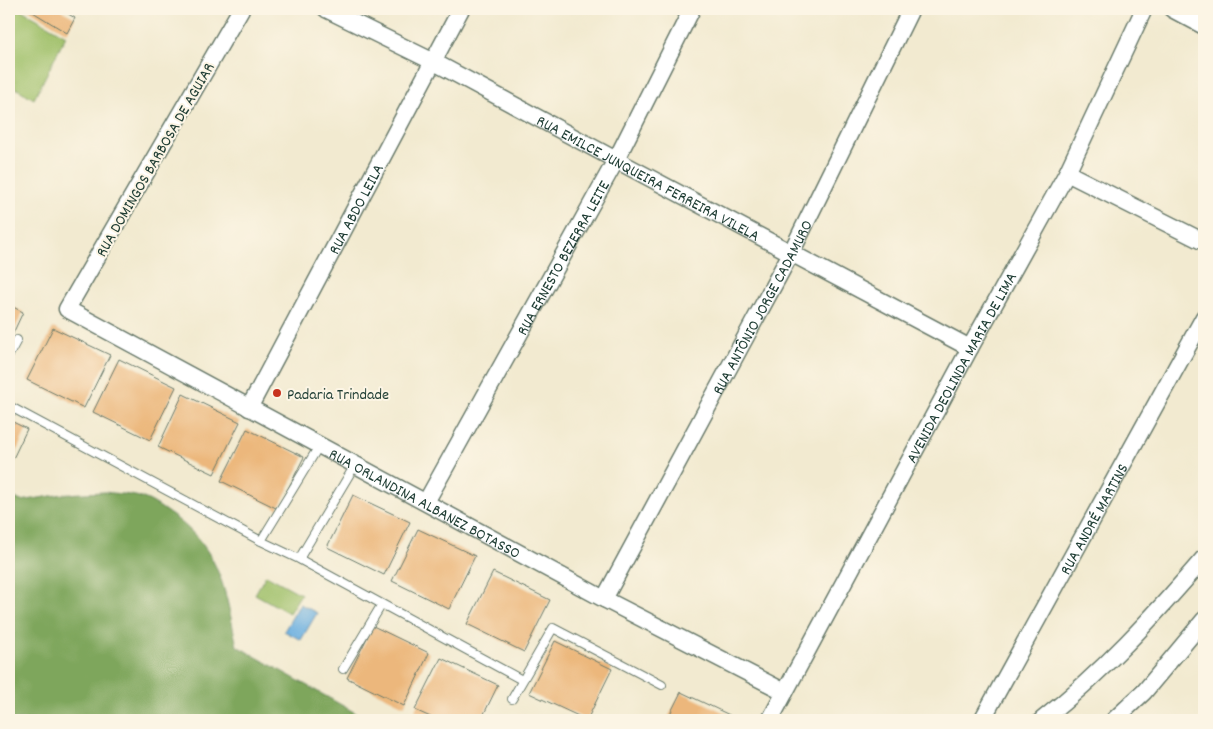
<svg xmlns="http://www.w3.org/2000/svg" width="1213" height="729" font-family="Dekko,sans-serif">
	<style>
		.green { fill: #9ebf68; stroke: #5e7e4e }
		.forest { fill: #7ea65c; stroke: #4e7248 }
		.water { fill: #6aafe0; stroke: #44768a }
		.building { fill: #ecb77b }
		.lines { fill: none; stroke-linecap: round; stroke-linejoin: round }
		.service-casing { stroke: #697a6b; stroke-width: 10 }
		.minor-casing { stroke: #697a6b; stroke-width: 19 }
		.service { stroke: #fff; stroke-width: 8 }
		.minor { stroke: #fff; stroke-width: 16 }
		.poi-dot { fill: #c8321e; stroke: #fcf5e5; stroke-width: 2 }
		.labels { text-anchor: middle; stroke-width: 4; stroke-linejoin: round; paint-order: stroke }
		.street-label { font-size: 16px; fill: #1f3d34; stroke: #fcf5e5 }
		.poi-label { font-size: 16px; fill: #1f3d34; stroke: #fcf5e5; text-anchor: start }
	</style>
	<rect width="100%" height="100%" fill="#fcf5e5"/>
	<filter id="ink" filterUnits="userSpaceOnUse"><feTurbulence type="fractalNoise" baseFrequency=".02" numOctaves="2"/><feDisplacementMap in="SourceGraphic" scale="10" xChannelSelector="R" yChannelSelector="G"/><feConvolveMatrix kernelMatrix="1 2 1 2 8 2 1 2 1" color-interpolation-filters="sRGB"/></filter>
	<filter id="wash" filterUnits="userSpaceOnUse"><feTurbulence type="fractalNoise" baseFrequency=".0096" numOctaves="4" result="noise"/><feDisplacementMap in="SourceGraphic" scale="20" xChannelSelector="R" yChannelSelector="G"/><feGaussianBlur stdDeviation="1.12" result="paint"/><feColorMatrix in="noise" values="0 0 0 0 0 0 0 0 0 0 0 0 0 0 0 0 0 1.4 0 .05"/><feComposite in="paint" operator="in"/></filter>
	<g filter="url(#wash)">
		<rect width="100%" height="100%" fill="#f2ead0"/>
		<path class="green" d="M9,9H20L66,36L34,99L9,84Z
			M266,575L301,594L289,613L255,594Z"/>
		<path class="forest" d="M105,492C117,494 131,494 143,498C153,501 164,510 173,516C222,551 225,592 237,646L368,720H9V495L21,501L63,494Z"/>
		<path class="water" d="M300,604L317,613L301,640L284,631Z"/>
		<g id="blocks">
			<path class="building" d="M28,9H60L75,18L67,33Z
				M9,305L23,312L9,342Z
				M53,328L110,355L84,408L27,380Z
				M119,359L176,387L150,440L93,412Z
				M183,394L240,422L214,474L158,447Z
				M9,420L27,429L9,467Z
				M247,429L304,457L278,509L221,481Z
				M353,495L410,522L384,575L327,547Z
				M418,529L475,556L449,609L392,581Z
				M493,572L550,600L524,652L467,624Z
				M373,626L429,653L404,706L347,678Z
				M555,641L612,669L587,720L529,693Z
				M441,658L498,685L481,720H437L415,710Z
				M681,692L740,720H667Z"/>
		</g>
	</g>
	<g filter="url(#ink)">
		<use href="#blocks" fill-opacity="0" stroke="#697a6b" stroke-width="1"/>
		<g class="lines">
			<defs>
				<path id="service" d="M9,355L17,340
					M9,406L261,541L299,559L522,680
					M261,541L319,446
					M299,559L355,465
					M343,669L382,604
					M512,699L553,628L662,685"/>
				<g id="minor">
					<path id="s1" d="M241,9L67,309L604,599L785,692"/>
					<path id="s2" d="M326,9L434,62L616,160L970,348"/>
					<path d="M1172,9L1204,26"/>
					<path d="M1067,173L1204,242"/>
					<path id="s3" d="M249,408L461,9"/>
					<path id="s4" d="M426,502L616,160L692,9"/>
					<path id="s5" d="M604,599L791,253L911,9"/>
					<path id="s6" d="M770,720L970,348L1067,173L1144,9"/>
					<path id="s7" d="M982,720L1204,317"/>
					<path d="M1042,720C1102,673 1154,616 1204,558"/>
					<path d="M1114,720L1144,692L1204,620"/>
				</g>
			</defs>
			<use href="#service" class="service-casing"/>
			<use href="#minor" class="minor-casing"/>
			<use href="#service" class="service"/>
			<use href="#minor" class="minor"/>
		</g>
	</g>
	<circle class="poi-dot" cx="277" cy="393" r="5"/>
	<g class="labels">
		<g class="street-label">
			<text transform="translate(154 159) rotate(-60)" y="6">RUA DOMINGOS BARBOSA DE AGUIAR</text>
			<text dy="6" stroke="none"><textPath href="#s2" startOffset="364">RUA EMILCE JUNQUEIRA FERREIRA VILELA</textPath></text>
			<text dy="6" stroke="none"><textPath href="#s3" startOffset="226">RUA ABDO LEILA</textPath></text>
			<text dy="6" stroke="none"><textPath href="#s4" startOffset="280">RUA ERNESTO BEZERRA LEITE</textPath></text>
			<text dy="6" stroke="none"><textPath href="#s5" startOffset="332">RUA ANTÔNIO JORGE CADAMURO</textPath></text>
			<text dy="6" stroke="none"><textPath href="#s6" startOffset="401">AVENIDA DEOLINDA MARIA DE LIMA</textPath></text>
			<text dy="6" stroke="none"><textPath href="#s1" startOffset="754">RUA ORLANDINA ALBANEZ BOTASSO</textPath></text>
			<text dy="6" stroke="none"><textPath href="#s7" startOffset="230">RUA ANDRÉ MARTINS</textPath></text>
		</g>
		<g class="poi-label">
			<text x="287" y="399">Padaria Trindade</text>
		</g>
	</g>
	<rect width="1213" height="729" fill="none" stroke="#fcf5e5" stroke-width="30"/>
</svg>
